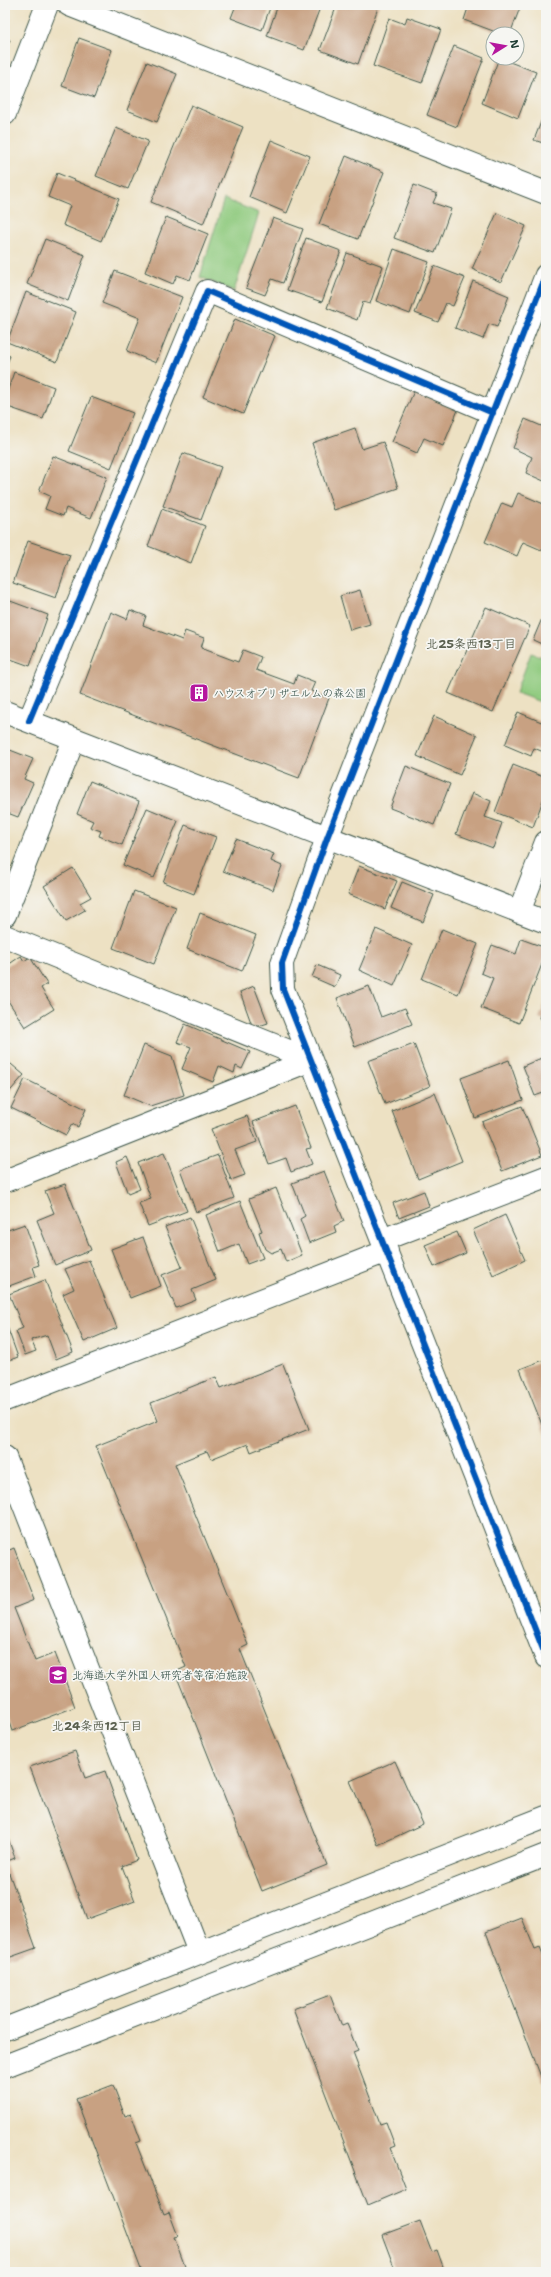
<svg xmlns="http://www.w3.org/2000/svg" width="551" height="2277" font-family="'Shantell Sans','Klee One',sans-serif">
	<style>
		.green { fill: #91cb80; stroke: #58845a }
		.building { fill: #c8a182 }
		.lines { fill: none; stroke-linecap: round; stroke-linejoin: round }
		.minor-casing { stroke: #3e5649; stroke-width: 24 }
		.minor { stroke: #fff; stroke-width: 22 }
		.cycleway-casing { stroke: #f6f6f2; stroke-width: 8 }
		.cycleway { stroke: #0057b8; stroke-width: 6 }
		.labels { text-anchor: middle; stroke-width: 3.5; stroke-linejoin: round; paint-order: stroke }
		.poi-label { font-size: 11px; fill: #1f3d34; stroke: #f6f6f2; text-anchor: start }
		.neighbourhood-label { font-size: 12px; font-weight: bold; fill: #5a604f; stroke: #f6f6f2 }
	</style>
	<rect width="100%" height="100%" fill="#f6f6f2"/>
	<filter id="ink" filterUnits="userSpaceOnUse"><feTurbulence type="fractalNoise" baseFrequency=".025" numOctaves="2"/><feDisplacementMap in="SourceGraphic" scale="8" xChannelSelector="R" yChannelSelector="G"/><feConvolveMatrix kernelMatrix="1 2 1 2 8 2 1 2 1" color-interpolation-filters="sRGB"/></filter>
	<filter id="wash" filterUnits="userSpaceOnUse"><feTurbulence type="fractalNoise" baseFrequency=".012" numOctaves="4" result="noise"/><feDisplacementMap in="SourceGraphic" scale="16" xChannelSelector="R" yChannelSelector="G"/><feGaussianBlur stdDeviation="0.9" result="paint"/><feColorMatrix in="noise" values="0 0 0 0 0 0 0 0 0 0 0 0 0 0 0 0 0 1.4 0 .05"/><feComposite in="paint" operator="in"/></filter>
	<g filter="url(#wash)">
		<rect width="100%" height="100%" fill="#ede1c3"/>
		<path class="green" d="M224,199L259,213L234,291L200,277Z
			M531,653L546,658V704L516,693Z"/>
		<g id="blocks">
			<path class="building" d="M236,5H271L262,30L231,18Z
				M278,5H321L304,50L267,36Z
				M337,5H379L358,64L320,50Z
				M469,5H521L510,34H501L464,20Z
				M407,17L441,29L422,83L373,66L389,18L405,24Z
				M5,38L10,40L5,51Z
				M79,38L112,50L94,98L62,86Z
				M454,46L484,58L457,127L427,115Z
				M499,58L536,72L518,118L482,103Z
				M147,62L177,74L157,122L127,110Z
				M191,105L243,127L203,224L151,202Z
				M546,109V144L534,140Z
				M116,128L148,141L128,189L96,176Z
				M271,140L310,156L287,213L249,197Z
				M346,156L384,172L358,239L319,224Z
				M57,173L119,199L101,241L63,225L70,206L48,197Z
				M414,185L437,194L433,203L451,209L435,253L394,238Z
				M497,213L526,226L501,282L472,269Z
				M166,217L208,234L190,280L177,275L173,284L145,272Z
				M273,218L303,229L283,283L272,279L265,295L246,288Z
				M306,238L341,251L322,302L287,290Z
				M45,239L85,255L68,301L27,284Z
				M394,249L429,262L410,314L376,301Z
				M347,253L383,266L370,304L363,302L357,320L327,308Z
				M434,266L465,278L453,306L446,303L438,322L415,313Z
				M115,271L182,297L156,363L127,351L140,318L102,303Z
				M473,281L509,296L497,327L489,324L483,339L455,328Z
				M26,292L76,312L57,362L7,342Z
				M235,319L275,336L243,414L203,397Z
				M5,354L10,356L5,368Z
				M14,372L54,387L43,419L5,406V398Z
				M414,391L458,410L443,446L424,438L417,453L392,442Z
				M91,397L133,413L111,468L69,451Z
				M525,419L546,428V482L526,473L532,457L513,448Z
				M355,428L362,449L383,442L398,488L334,510L312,443Z
				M183,453L221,467L201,520L163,506Z
				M53,456L107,477L91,518L66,508L63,516L45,509L50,496L39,491Z
				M518,493L546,505V552L523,542L517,556L485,542L502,503L512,507Z
				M162,509L205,526L191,563L148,546Z
				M28,541L70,555L56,598L13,583Z
				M360,590L370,624L350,630L340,596Z
				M5,599L48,615L30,666L5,657Z
				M486,607L530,626L493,712L448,693Z
				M546,609V646L533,640Z
				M130,610L146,616L143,625L182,640L185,631L204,638L201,648L238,662L243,650L261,657L256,670L294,684L297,675L315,682L311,691L329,698L299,778L80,695L111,612L127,619Z
				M518,712L546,724V753L534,748L531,756L505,745Z
				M434,716L477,735L460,775L417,756Z
				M5,748L33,759L24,779L33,783L18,817L5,812Z
				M513,765L546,778V792L533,827L495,812Z
				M406,766L450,784L434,825L390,808Z
				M90,781L139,801L122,845L99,836L101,831L90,827L93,821L77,814Z
				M472,793L491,801L485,817L502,823L493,848L456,834Z
				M147,808L178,821L154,878L123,865Z
				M185,825L216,837L194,894L163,882Z
				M236,839L274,854L271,861L282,866L273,890L223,871Z
				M359,866L397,881L385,909L348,894Z
				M73,868L91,897L80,903L85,910L66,921L44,886Z
				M402,882L434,895L423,922L391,908Z
				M134,891L176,907L154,964L113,948Z
				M200,913L256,935L242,971L187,949Z
				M376,929L412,945L394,986L359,970Z
				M442,929L478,944L458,994L422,979Z
				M521,939L546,948V954L519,1023L481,1008L493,978L481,973L492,945L516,954Z
				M21,956L24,961L30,957L47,984L41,988L54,1009L25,1027L5,996V967Z
				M317,965L340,975L335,987L312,977Z
				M254,986L268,1023L253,1028L240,992Z
				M369,986L381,1017L405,1008L412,1024L355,1047L337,998Z
				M546,1000V1021L539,1018Z
				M185,1024L250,1052L242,1069L236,1066L234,1073L219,1066L213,1082L182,1069L191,1047L177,1042Z
				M414,1044L430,1086L385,1104L368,1061Z
				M144,1045L172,1056L184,1095L150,1106L124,1095Z
				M546,1056V1092L535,1096L523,1066Z
				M5,1059L24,1075L5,1097Z
				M509,1060L523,1100L475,1118L461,1078Z
				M25,1079L86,1109L78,1127L72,1124L66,1135L11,1108Z
				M435,1093L462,1161L418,1179L392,1111Z
				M295,1106L311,1148L306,1149L312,1164L291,1172L286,1158L269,1164L253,1122Z
				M522,1106L542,1155L502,1171L482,1122Z
				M247,1116L257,1142L235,1150L245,1175L231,1180L211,1129Z
				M164,1153L187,1211L148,1226L139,1203L151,1199L138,1163Z
				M218,1155L234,1198L196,1212L180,1169Z
				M127,1157L140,1189L128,1194L116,1162Z
				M324,1171L344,1221L334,1226L336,1232L309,1243L300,1219L305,1216L292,1183Z
				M65,1184L91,1250L55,1265L37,1220L54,1213L45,1191Z
				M276,1188L302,1255L286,1262L281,1249L271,1253L265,1249L259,1232L262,1231L249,1199Z
				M424,1191L429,1206L399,1218L393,1203Z
				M240,1201L263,1258L247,1264L239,1244L220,1252L206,1215Z
				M505,1215L525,1260L493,1275L473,1230Z
				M190,1217L216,1280L192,1290L196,1300L176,1308L162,1275L182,1267L165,1227Z
				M25,1224L39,1265L33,1267L36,1276L9,1286L5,1278V1231Z
				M457,1232L466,1253L434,1267L425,1245Z
				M143,1237L161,1286L130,1298L111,1249Z
				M89,1260L117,1328L84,1342L63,1294L74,1289L65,1269Z
				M45,1280L73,1352L56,1359L47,1335L31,1340L36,1351L25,1355L16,1331L23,1328L9,1294Z
				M5,1321L18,1357L5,1362Z
				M546,1359V1435L520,1369Z
				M283,1364L309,1429L251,1452L248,1444L211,1459L207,1451L175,1464L248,1645L240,1649L327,1865L262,1891L175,1672L186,1667L96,1446L158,1421L151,1403L216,1377L221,1388Z
				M14,1548L34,1600L14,1608L35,1661L55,1653L75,1707L12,1731L5,1711V1552Z
				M75,1751L85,1778L105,1771L137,1860L122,1866L135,1901L87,1919L30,1767Z
				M395,1761L423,1824L378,1845L350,1781Z
				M7,1836L15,1858L5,1862L36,1948L5,1959V1837Z
				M522,1918L535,1950L540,1948L546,1963V2090L486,1932Z
				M330,1995L342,2026L347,2024L358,2051L353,2053L380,2124L386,2122L395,2146L390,2148L406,2189L368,2205L293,2009Z
				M113,2085L125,2116L131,2114L141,2141L136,2143L164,2214L169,2212L178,2236L174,2237L187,2272H142L76,2099Z
				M420,2221L432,2252L437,2250L445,2272H396L382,2235Z"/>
		</g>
	</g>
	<g filter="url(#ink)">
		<use href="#blocks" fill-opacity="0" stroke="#3e5649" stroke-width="1"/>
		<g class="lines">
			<defs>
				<path id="minor" d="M69,5L546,193
					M5,114L47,5
					M546,275L327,838L282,963L283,989L546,1657
					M5,712L546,922
					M29,721L207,291L493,413
					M519,912L546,842
					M5,915L74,739
					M5,936L311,1060
					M5,1181L311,1060
					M382,1240L546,1177
					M5,1400L387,1251
					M5,1457L199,1952
					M5,2029L546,1817
					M5,2066L546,1855"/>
			</defs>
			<use href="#minor" class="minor-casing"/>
			<use href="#minor" class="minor"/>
			<defs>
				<path id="cycleway" d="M546,275L327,838L282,963L283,989L546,1657
					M29,721L207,291L493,413"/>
			</defs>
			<use href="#cycleway" class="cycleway-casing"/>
			<use href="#cycleway" class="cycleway"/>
		</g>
	</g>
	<defs>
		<symbol id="building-square" viewBox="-11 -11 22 22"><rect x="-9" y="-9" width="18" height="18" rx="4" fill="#b5179e" stroke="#f6f6f2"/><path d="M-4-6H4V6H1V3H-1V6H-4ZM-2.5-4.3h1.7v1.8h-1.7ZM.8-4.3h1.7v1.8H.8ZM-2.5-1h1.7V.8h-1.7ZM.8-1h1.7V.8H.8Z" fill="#fff"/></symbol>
		<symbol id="university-square" viewBox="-11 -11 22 22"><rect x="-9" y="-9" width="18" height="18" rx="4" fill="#b5179e" stroke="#f6f6f2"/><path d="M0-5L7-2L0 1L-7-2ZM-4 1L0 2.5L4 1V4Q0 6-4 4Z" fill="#fff"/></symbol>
	</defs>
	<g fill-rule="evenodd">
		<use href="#building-square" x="188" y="682" width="22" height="22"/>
		<use href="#university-square" x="47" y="1664" width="22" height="22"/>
	</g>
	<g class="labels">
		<g class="poi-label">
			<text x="213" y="697">ハウスオブリザエルムの森公園</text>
			<text x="72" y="1679">北海道大学外国人研究者等宿泊施設</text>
		</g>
		<g class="neighbourhood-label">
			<text x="471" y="648">北25条西13丁目</text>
			<text x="97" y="1730">北24条西12丁目</text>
		</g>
	</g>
	<rect width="551" height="2277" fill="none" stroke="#f6f6f2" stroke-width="20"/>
	<g transform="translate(505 46) rotate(79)"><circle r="19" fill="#f6f6f2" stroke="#a0aca6"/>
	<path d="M0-3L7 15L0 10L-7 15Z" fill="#b5179e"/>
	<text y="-6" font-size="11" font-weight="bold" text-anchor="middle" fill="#1f3d34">N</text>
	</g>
</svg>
